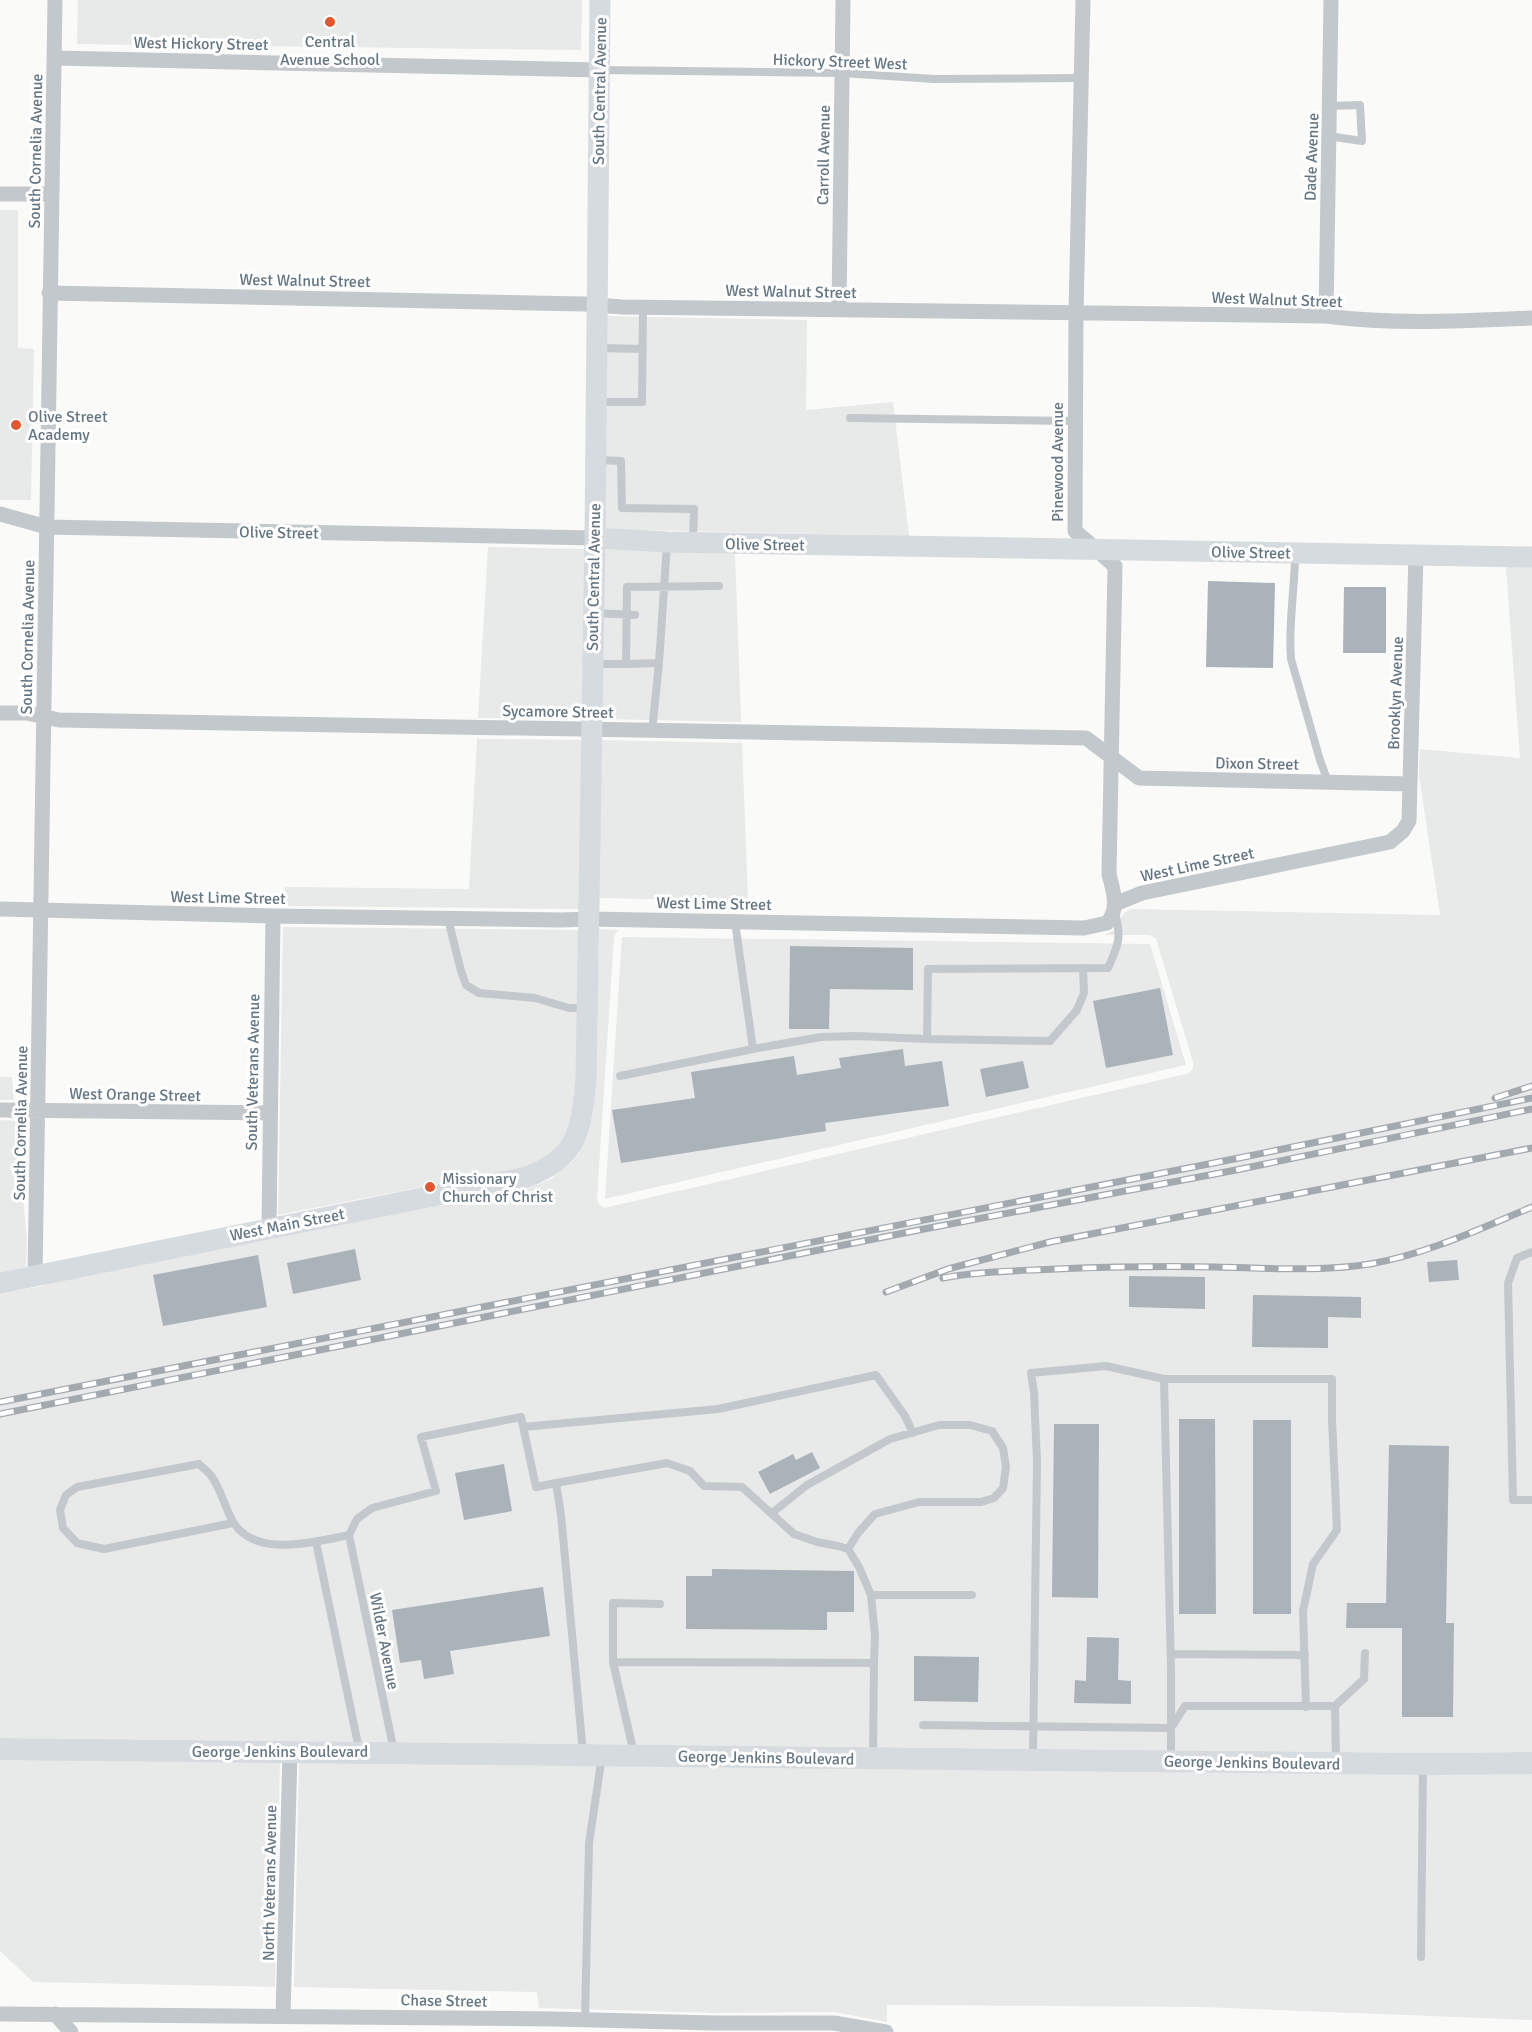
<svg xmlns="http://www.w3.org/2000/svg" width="1532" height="2032" font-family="Signika,sans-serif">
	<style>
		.built { fill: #e8e9e9 }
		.building { fill: #aab3b9 }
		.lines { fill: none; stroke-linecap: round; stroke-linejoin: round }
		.lane { stroke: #c3c8cc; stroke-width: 8 }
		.street { stroke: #c3c8cc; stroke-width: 15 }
		.secondary { stroke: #d6dbdf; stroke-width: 21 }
		.primary { stroke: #d6dbdf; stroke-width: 22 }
		.rail-casing { stroke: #a2aab0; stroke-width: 7 }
		.rail { stroke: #fff; stroke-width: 4.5; stroke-dasharray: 14; stroke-linecap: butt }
		.poi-dot { fill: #e4572e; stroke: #fff; stroke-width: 2 }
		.labels { text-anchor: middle; stroke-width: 6; stroke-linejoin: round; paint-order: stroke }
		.poi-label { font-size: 16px; fill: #657683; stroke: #fff; text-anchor: start }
		.street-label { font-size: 16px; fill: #657683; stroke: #fff }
	</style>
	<rect width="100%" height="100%" fill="#fafaf8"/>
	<path class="built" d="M78,0H582L581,50L77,44Z
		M0,210H18V348L34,349L31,500H0Z
		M606,316L807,320L806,410L893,402L909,536L640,530L604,528Z
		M488,547L585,549L582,719L478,718Z
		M604,549L735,553L741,722L600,719Z
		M1506,567H1532V1752L1430,1753L0,1738V1293L44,1286V1284L269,1238H277L278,1236L529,1188L551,1179L568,1164L569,1165L580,1152L579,1150L587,1138L592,1119L595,1080L599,929L618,930L614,936L597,1198L598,1203L604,1208L1190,1073L1193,1068V1062L1156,939L1150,935H1104L1113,931L1124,913L1131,909L1440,915L1419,776L1420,749L1520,758Z
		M477,739L582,740L580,909L284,906L285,887L469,889Z
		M600,740L742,743L748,901L600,898L599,908Z
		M283,927L580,930L577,1080L570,1131L561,1144L541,1161L525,1167L278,1215Z
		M622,937L1150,944L1186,1065L605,1199Z
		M0,1077H12L14,1100H0Z
		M0,1120L16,1121L27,1240L26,1267L0,1272Z
		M0,1759L280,1762L275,1987L33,1982L0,1951Z
		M299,1762L1532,1773V2020L1202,2007L887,2005V2022L834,2012L716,2013L539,2008L537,1992L294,1987Z"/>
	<path class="building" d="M1208,581L1275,583L1273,668L1206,667Z
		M1344,587H1386V653H1343Z
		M790,946L913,948V990L830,989L829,1029H789Z
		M1160,988L1173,1055L1106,1068L1093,1001Z
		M903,1049L905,1066L942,1061L949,1106L825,1123L826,1131L621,1163L612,1110L695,1098L691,1072L794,1056L797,1075L841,1068L839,1058Z
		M1023,1061L1029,1088L986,1097L980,1069Z
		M355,1249L361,1280L293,1294L287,1263Z
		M258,1255L267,1307L163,1326L153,1275Z
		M1457,1260L1459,1280L1429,1282L1427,1262Z
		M1129,1276L1205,1277V1309L1129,1307Z
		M1253,1295L1361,1297V1318L1328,1317V1348L1252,1347Z
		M1179,1419H1215L1216,1614H1179Z
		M1253,1420H1291V1614H1253Z
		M1054,1424H1099L1098,1598L1052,1597Z
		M1389,1445L1449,1446L1446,1623H1454L1453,1717H1402V1628H1346L1347,1603H1386Z
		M812,1452L820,1468L770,1494L758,1472L793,1454L796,1460Z
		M504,1464L512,1511L464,1520L455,1473Z
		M712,1569L854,1571V1612H827V1630L686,1629V1576H712Z
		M543,1587L550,1636L450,1651L454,1674L424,1679L421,1660L400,1663L392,1610Z
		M1087,1637L1119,1638L1118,1680L1131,1681V1704L1074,1703L1075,1680L1086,1681Z
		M914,1656L979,1657L978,1702L914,1701Z"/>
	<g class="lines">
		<path class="lane" d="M600,70L842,73L934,79L1081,78
			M1328,136L1362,141L1360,105L1330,106
			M599,348L643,349
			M597,402H642L643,307
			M850,418L1076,421
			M598,460L621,461L622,508L694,509L693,541
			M1295,554C1295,589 1288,623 1291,659L1320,760L1328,782
			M595,613L635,615
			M659,663L626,664L627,587L719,586
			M594,664H626
			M652,731L659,663L667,544
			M448,919L461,971L466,985L479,993L535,998L569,1008H586
			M1083,968L1084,993L1077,1010L1050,1041L927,1039L928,969L1108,968C1118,946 1122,937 1115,913
			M753,1049L821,1037L856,1036L927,1039
			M620,1076L753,1049L735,922
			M1532,1252L1517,1258L1508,1283L1513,1500H1532
			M1164,1379H1332V1419L1337,1530L1313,1564L1303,1611L1306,1707
			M523,1427L718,1409L876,1375L905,1416L913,1433
			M772,1513L807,1485L890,1439L939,1425H970L992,1431L1003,1448L1006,1467L1003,1488L994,1498L981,1502H919L875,1514L858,1533L848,1549
			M233,1523L104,1549L77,1543L63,1528L60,1510L66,1495L77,1487L199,1464C203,1468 209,1472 212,1477C221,1490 225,1507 232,1520C253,1559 315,1542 349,1535
			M349,1535L357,1519L372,1508L436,1491L421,1437L521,1417L536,1487L556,1483
			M349,1535L394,1751
			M316,1542L359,1749
			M871,1595H972
			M1171,1654L1305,1655
			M613,1662V1603L660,1604
			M1335,1706L1336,1762
			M923,1725L1171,1728L1185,1706H1335L1364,1679L1365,1653
			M583,1753L561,1515L556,1483L667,1463L690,1471L704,1486L742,1487L794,1534L817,1542L838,1546L848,1549L859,1567L871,1595L875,1636L874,1663
			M634,1754L613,1662L874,1663L873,1756
			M1033,1756L1037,1462L1034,1392L1031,1373L1106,1366L1164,1379L1171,1668V1759
			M1421,1957L1423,1765
			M585,2020L589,1843L602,1756"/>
		<path class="street" d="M55,58L599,70
			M0,194H52
			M49,293L584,304L622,307L1326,316C1394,325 1464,321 1532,318
			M839,310L843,0
			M1326,316L1331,0
			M0,514L47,527L595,538
			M0,713H27L59,720L1086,738L1139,778L1410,784
			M1115,904L1142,893L1390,842L1403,831L1409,821L1416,554
			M0,909L273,916L561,920L589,919L1084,928L1107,923C1120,908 1113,891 1109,874L1115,566L1075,531L1076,313L1083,0
			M0,1110L269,1113
			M269,1228L273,916
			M35,1276L55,0
			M0,2014L555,2019L715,2023H834L886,2032
			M55,2014L71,2032
			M283,2016L290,1752"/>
		<path class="secondary" d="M595,538L667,542L1532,557
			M0,1283L527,1177C579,1157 581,1130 586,1080L595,538L600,0"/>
		<path class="primary" d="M0,1749L1430,1764L1532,1763"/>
		<defs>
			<path id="rail" d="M1495,1098L1532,1086
				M943,1278C981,1271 1018,1271 1056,1269C1109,1267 1163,1266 1215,1267C1267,1268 1319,1272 1370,1264C1427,1254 1479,1229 1532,1207
				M886,1292L948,1269L1050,1242L1532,1148
				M0,1402L1234,1159L1532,1098
				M0,1414L924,1229L1236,1170L1532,1109"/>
		</defs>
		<use href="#rail" class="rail-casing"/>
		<use href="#rail" class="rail"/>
	</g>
	<g class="poi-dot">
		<circle cx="330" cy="22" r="6"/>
		<circle cx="16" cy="425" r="6"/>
		<circle cx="430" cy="1187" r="6"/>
	</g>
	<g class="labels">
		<g class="poi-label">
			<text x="330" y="47" text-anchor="middle">Central<tspan x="330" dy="18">Avenue School</tspan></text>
			<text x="28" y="422">Olive Street<tspan x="28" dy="18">Academy</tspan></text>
			<text x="442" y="1184">Missionary<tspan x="442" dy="18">Church of Christ</tspan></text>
		</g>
		<g class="street-label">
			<text transform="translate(201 43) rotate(1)" y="6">West Hickory Street</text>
			<text transform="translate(840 61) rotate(2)" y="6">Hickory Street West</text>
			<text transform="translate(599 91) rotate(-89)" y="6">South Central Avenue</text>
			<text transform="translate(35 151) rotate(-89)" y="6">South Cornelia Avenue</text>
			<text transform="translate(823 155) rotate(-89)" y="6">Carroll Avenue</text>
			<text transform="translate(1311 157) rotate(-88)" y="6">Dade Avenue</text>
			<text transform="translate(305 280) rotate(1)" y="6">West Walnut Street</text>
			<text transform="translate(791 291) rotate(1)" y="6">West Walnut Street</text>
			<text transform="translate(1277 299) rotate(2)" y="6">West Walnut Street</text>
			<text transform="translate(1057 462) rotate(-90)" y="6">Pinewood Avenue</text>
			<text transform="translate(279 532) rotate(1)" y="6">Olive Street</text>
			<text transform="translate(765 544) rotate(1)" y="6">Olive Street</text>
			<text transform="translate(1251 552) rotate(1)" y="6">Olive Street</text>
			<text transform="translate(593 577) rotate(-89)" y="6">South Central Avenue</text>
			<text transform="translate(27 637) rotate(-89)" y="6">South Cornelia Avenue</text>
			<text transform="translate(1395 693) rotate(-88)" y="6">Brooklyn Avenue</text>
			<text transform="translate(558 711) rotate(1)" y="6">Sycamore Street</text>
			<text transform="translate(1257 763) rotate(1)" y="6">Dixon Street</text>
			<text transform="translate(1197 864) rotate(-12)" y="6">West Lime Street</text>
			<text transform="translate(228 897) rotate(1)" y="6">West Lime Street</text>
			<text transform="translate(714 903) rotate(1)" y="6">West Lime Street</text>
			<text transform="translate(252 1072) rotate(-89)" y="6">South Veterans Avenue</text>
			<text transform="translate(135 1094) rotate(1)" y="6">West Orange Street</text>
			<text transform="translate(20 1123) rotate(-89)" y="6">South Cornelia Avenue</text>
			<text transform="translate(287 1224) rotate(-11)" y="6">West Main Street</text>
			<text transform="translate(385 1641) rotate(79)" y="6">Wilder Avenue</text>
			<text x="280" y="1757">George Jenkins Boulevard</text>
			<text transform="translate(766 1757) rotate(1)" y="6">George Jenkins Boulevard</text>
			<text transform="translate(1252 1762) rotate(1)" y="6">George Jenkins Boulevard</text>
			<text transform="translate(269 1883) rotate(-89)" y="6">North Veterans Avenue</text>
			<text transform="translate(444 2000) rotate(1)" y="6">Chase Street</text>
		</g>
	</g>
</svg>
